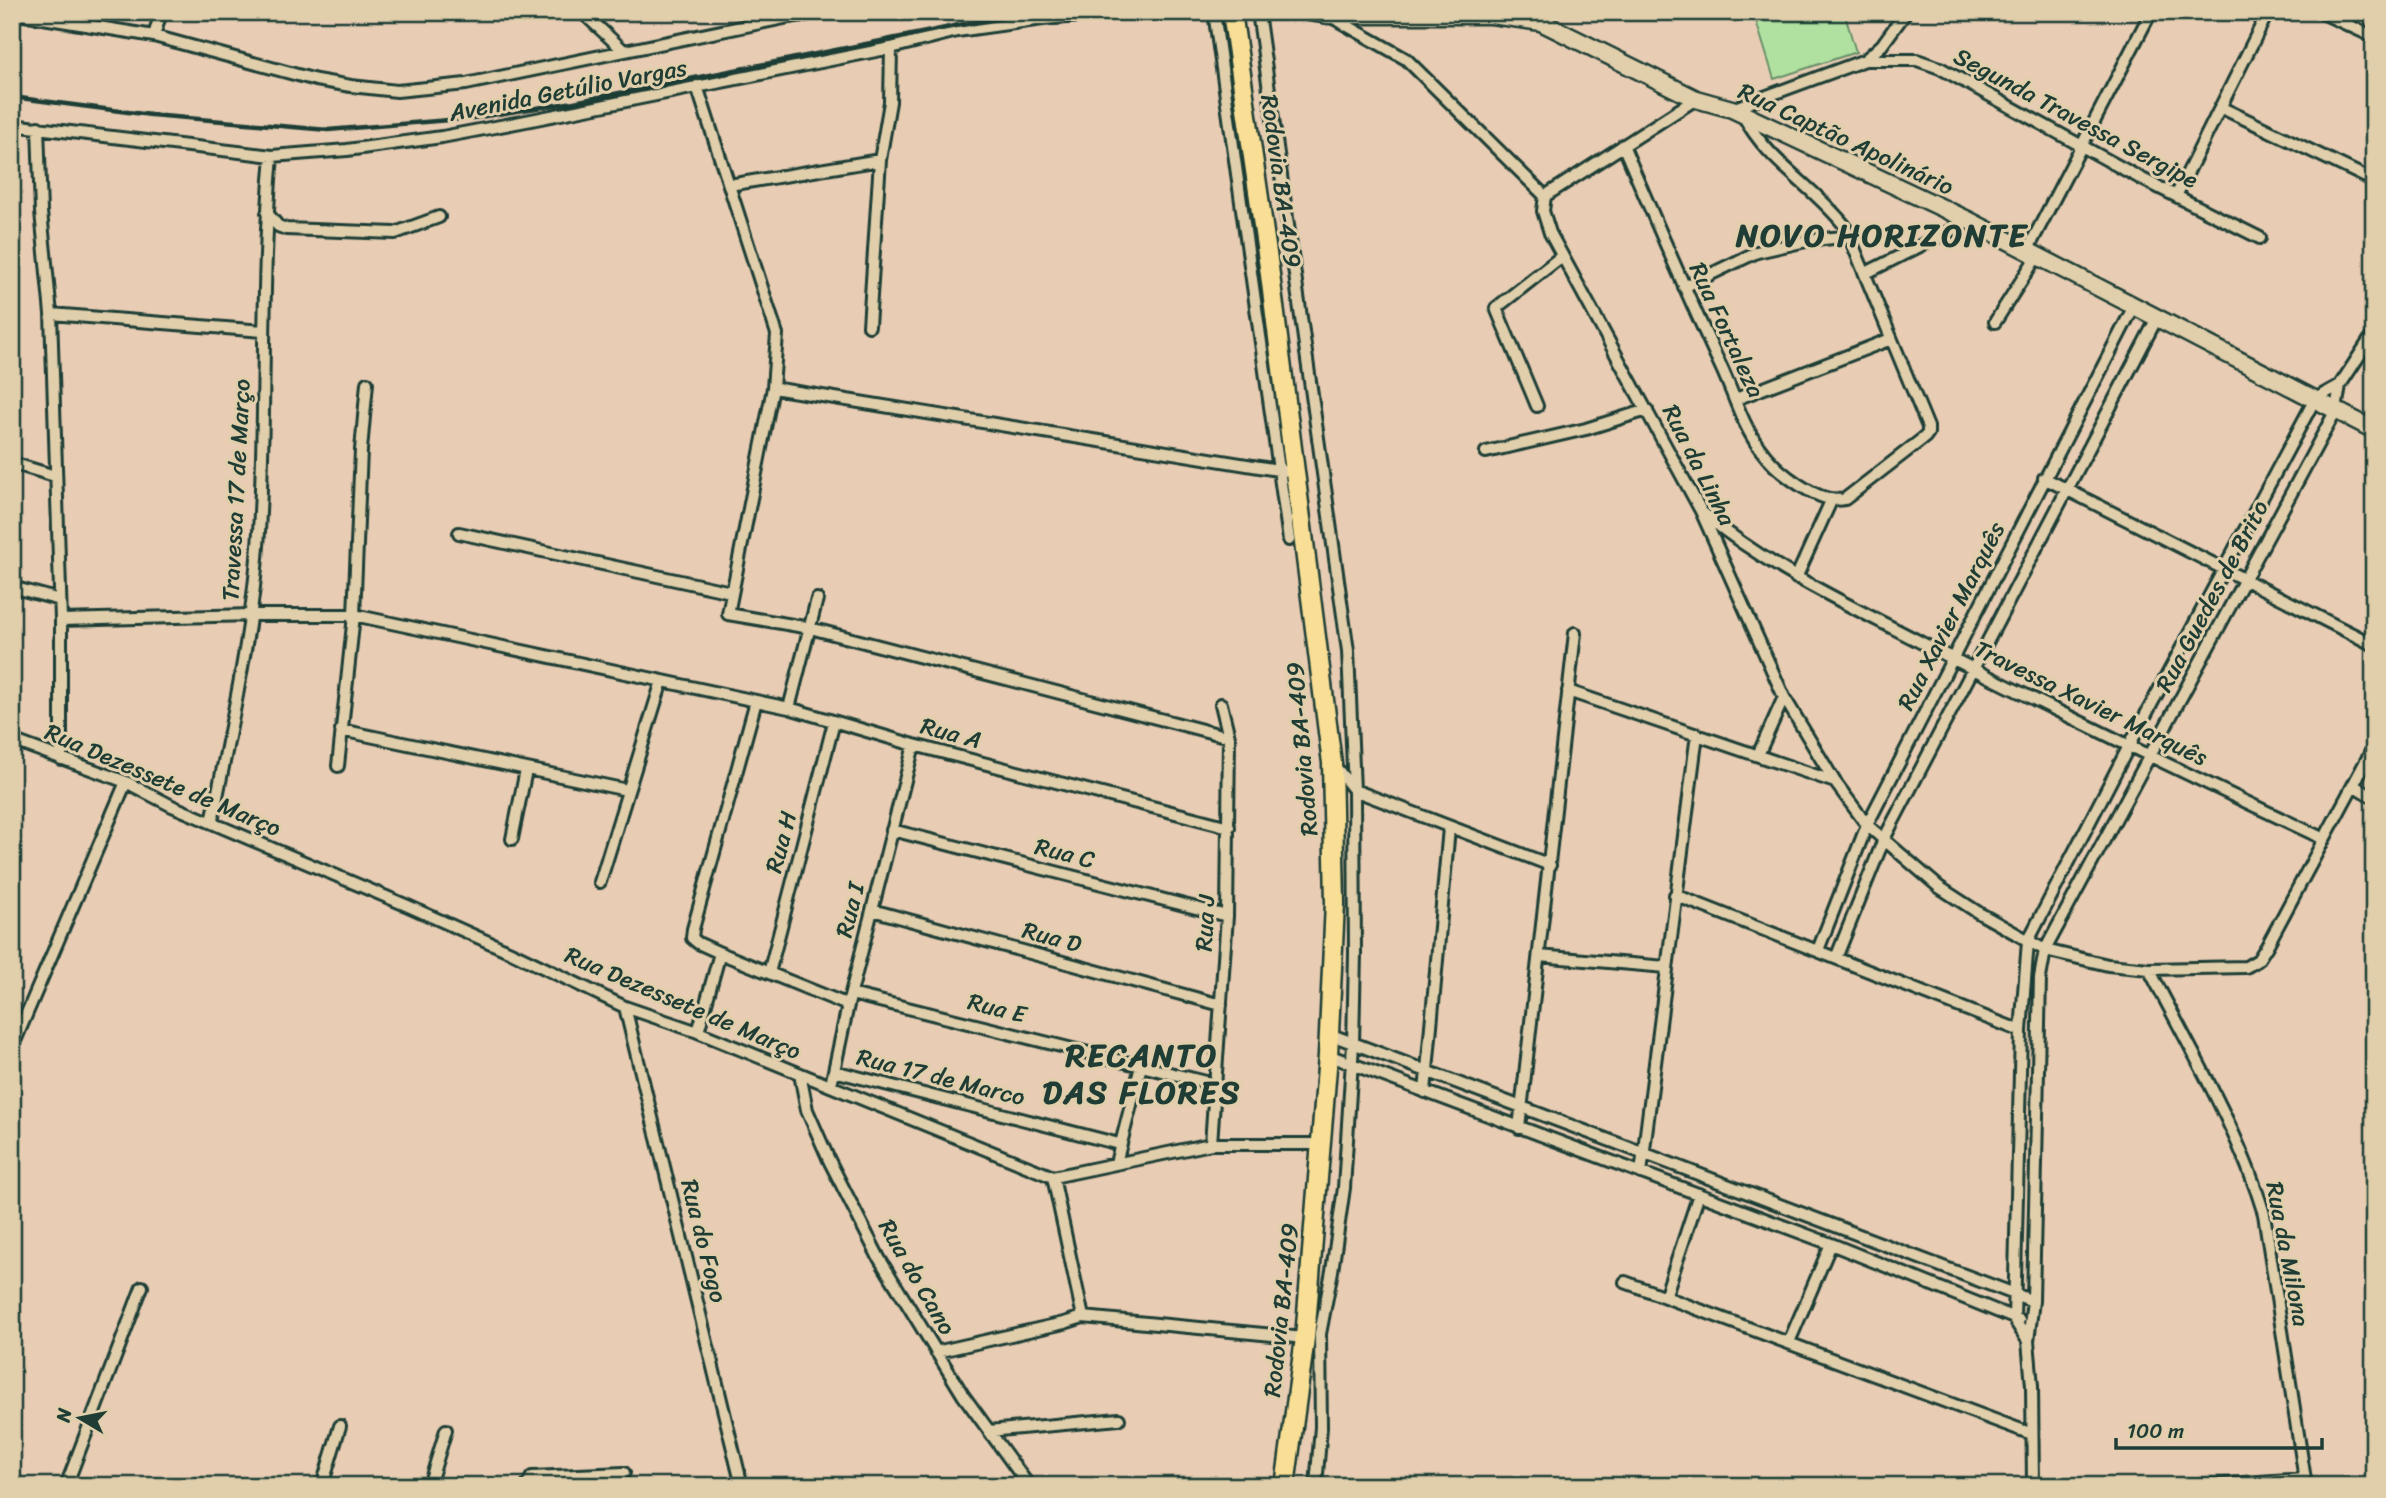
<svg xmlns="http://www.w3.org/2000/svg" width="2386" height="1498" font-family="Sriracha,sans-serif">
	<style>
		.green { fill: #b1e1a0; stroke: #688f6a; stroke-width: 2 }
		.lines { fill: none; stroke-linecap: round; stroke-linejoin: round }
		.street-casing { stroke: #1f3d34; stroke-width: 16 }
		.secondary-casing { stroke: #1f3d34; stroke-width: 21 }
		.primary-casing { stroke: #1f3d34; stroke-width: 23 }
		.street { stroke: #e1cfac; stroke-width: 10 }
		.secondary { stroke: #e1cfac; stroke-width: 16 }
		.primary { stroke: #f9df96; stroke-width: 18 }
		.rail { stroke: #1f3d34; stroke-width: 4.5 }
		.labels { text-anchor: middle; stroke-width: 6; stroke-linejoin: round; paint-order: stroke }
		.street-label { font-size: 24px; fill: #1f3d34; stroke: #e1cfac }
		.district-label { font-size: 32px; font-weight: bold; letter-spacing: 2px; fill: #1f3d34; stroke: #e1cfac }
	</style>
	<rect width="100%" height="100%" fill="#e8cdb4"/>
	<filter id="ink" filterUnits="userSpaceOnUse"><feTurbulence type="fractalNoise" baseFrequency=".0143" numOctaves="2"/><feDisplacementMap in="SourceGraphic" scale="14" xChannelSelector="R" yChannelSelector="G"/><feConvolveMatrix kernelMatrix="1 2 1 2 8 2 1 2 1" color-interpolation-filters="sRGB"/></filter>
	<g filter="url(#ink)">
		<path class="green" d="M1784,12H1844L1856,52L1774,79L1756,21Z"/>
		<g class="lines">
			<defs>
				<path id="street" d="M582,12L623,50
					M1214,12L1289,540
					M1258,12L1348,651L1354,790L1355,954L1353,1044L1344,1188L1332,1271L1320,1334L1321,1427L1316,1486
					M2320,12L2374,37
					M12,13L154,36L316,80L351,86L397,91L466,84L789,17L824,12
					M1330,16L1406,59L1545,196L1543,211L1550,233L1701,511L1784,697L1835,782L1867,825L1939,887L1979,913L2045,950L2108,965L2149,969L2246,967L2258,960L2267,946L2374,746
					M154,36L161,12
					M1865,60H1917L1940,68L2140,178L2260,238
					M697,86L777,334L773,388L728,614L810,628L1229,737
					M2220,107L2374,181
					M1732,109L1865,60L1882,45L1906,12
					M12,125L272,156L347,150L442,137L521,122L891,48L957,31L1043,19L1129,12
					M38,127L41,212L51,314L61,620V759
					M1623,145C1655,220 1687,295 1722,369C1734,395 1743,427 1761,450C1776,471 1819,505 1845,499L1925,437L1928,433V427L1845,226C1812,184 1768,163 1743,115
					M729,185L880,160L890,102L891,48
					M1545,196L1696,99
					M2176,196L2268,12
					M267,213L278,226L286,229L395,233L439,217
					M2027,251L2151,12
					M1866,273L1970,221
					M1684,287L1757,252L1806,241L1851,236
					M51,314L263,331
					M1995,322L2037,256
					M869,326L880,160
					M773,388L1284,471
					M1736,399L1891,339
					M1537,406L1496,308L1562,256
					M1486,452L1586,429L1647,410
					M12,463L55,476
					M2044,478L2374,645
					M1703,513C1768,568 1847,604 1922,643C2055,711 2189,775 2324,839
					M459,533L731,592
					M1796,578L1831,501
					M12,587L60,600
					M61,620L252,615H354L789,708L914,745L1229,827
					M1568,691L1835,782
					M756,701L693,929L692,938L698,943L720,953L848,1005
					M789,708L817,599
					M341,730L627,790
					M12,740L126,782L172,806L408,906L513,953L625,1007L698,1032L1053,1177L1211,1144H1321
					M1758,755L1784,697
					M1334,765L1354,790L1550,865
					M338,766L354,615L361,450L367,383
					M2353,785L2374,798
					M212,822C232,720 256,617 260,512C266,394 261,275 272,156
					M892,830L1227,916
					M512,839L526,770
					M600,882L662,681
					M1675,895L2021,1031
					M872,910L1221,1005
					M1818,950L1867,825L2134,306
					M1539,956L1666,967
					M1836,958L1884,839L2157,318
					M2149,969C2190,1049 2238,1128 2264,1214L2306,1486
					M769,973L834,722
					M851,994L1214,1084
					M625,1007L742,1486
					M698,1032L720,953
					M1329,1034L2033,1301
					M12,1048L126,782
					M1328,1055L1831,1244L2019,1320
					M834,1071L1119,1144
					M800,1074L807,1110L829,1160L879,1258L963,1395L1029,1486
					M831,1085L848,1005L914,745
					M1425,1092L1449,828
					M1519,1128L1575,633
					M1211,1144L1227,916L1229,737L1221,704
					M1116,1163L1141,1066
					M1641,1173L1697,734
					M1053,1177L1083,1317
					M1625,1282L2032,1434
					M1665,1297L1699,1194
					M2028,1341L2014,1319L2021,1031L2028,941L2129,746L2315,399L2340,385
					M1789,1342L1831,1244
					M936,1352L1064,1323L1083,1317L1305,1338
					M989,1431L1119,1419
					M66,1486L142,1287
					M322,1486L340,1426
					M429,1486L446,1430
					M527,1486L532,1477L624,1473
					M2033,1486L2032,1386L2028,1341L2033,1301L2040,978L2045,950L2336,410L2340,385L2374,333
					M2197,1486L2305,1479"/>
				<path id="secondary" d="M1309,12L1328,15H1491L1541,22L1696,99L1732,109L1970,221L2374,430"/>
				<path id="primary" d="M1232,12L1269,267L1332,763L1335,903L1328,1055L1305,1338L1285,1486"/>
			</defs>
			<use href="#street" class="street-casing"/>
			<use href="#secondary" class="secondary-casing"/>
			<use href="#primary" class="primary-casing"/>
			<use href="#street" class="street"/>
			<use href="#secondary" class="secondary"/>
			<use href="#primary" class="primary"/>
			<path class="rail" d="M12,97L151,115L328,130L473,118L574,102L956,26L1041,12"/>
		</g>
	</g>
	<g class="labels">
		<g class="street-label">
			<text transform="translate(568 90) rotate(-11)" y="8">Avenida Getúlio Vargas</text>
			<text transform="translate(2076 118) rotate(28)" y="8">Segunda Travessa Sergipe</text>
			<text transform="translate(1846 139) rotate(25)" y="8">Rua Captão Apolinário</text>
			<text transform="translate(1281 181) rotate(82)" y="8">Rodovia BA-409</text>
			<text transform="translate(1727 330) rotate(65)" y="8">Rua Fortaleza</text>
			<text transform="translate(1699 465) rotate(63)" y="8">Rua da Linha</text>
			<text transform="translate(236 490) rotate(-87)" y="8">Travessa 17 de Março</text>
			<text transform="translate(2212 596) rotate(-62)" y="8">Rua Guedes de Brito</text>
			<text transform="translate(1951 616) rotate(-63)" y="8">Rua Xavier Marquês</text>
			<text transform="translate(2091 703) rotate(26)" y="8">Travessa Xavier Marquês</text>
			<text transform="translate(951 733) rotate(15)" y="8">Rua A</text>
			<text transform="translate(1302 749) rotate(-95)" y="8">Rodovia BA-409</text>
			<text transform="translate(163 780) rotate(23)" y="8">Rua Dezessete de Março</text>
			<text transform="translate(781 842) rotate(-75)" y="8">Rua H</text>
			<text transform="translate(1065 853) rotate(14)" y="8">Rua C</text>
			<text transform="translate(850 910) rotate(-76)" y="8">Rua I</text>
			<text transform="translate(1205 923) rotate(-87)" y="8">Rua J</text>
			<text transform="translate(1052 937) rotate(15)" y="8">Rua D</text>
			<text transform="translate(683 1003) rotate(23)" y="8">Rua Dezessete de Março</text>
			<text transform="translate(997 1008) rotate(14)" y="8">Rua E</text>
			<text transform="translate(941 1077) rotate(14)" y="8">Rua 17 de Marco</text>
			<text transform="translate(704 1241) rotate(76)" y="8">Rua do Fogo</text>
			<text transform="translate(2288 1254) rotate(79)" y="8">Rua da Milona</text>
			<text transform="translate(917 1277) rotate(60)" y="8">Rua do Cano</text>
			<text transform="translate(1281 1310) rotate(-84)" y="8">Rodovia BA-409</text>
		</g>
		<g class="district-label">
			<text x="1882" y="246">NOVO HORIZONTE</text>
			<text x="1142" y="1066">RECANTO<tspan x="1142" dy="37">DAS FLORES</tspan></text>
		</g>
	</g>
	<rect width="2386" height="1498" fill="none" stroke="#e1cfac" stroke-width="42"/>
	<rect x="21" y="21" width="2344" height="1456" fill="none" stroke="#1f3d34" stroke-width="2.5" filter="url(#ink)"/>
	<g transform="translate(80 1418) rotate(280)" stroke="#e1cfac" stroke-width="5" paint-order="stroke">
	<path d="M0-5L12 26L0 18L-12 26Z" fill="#1f3d34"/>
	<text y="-10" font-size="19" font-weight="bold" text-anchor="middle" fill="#1f3d34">N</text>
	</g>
	<path d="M2116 1438v10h206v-10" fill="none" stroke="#1f3d34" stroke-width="3.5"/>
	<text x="2127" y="1438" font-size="21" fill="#1f3d34" stroke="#e1cfac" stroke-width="5" paint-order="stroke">100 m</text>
</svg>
